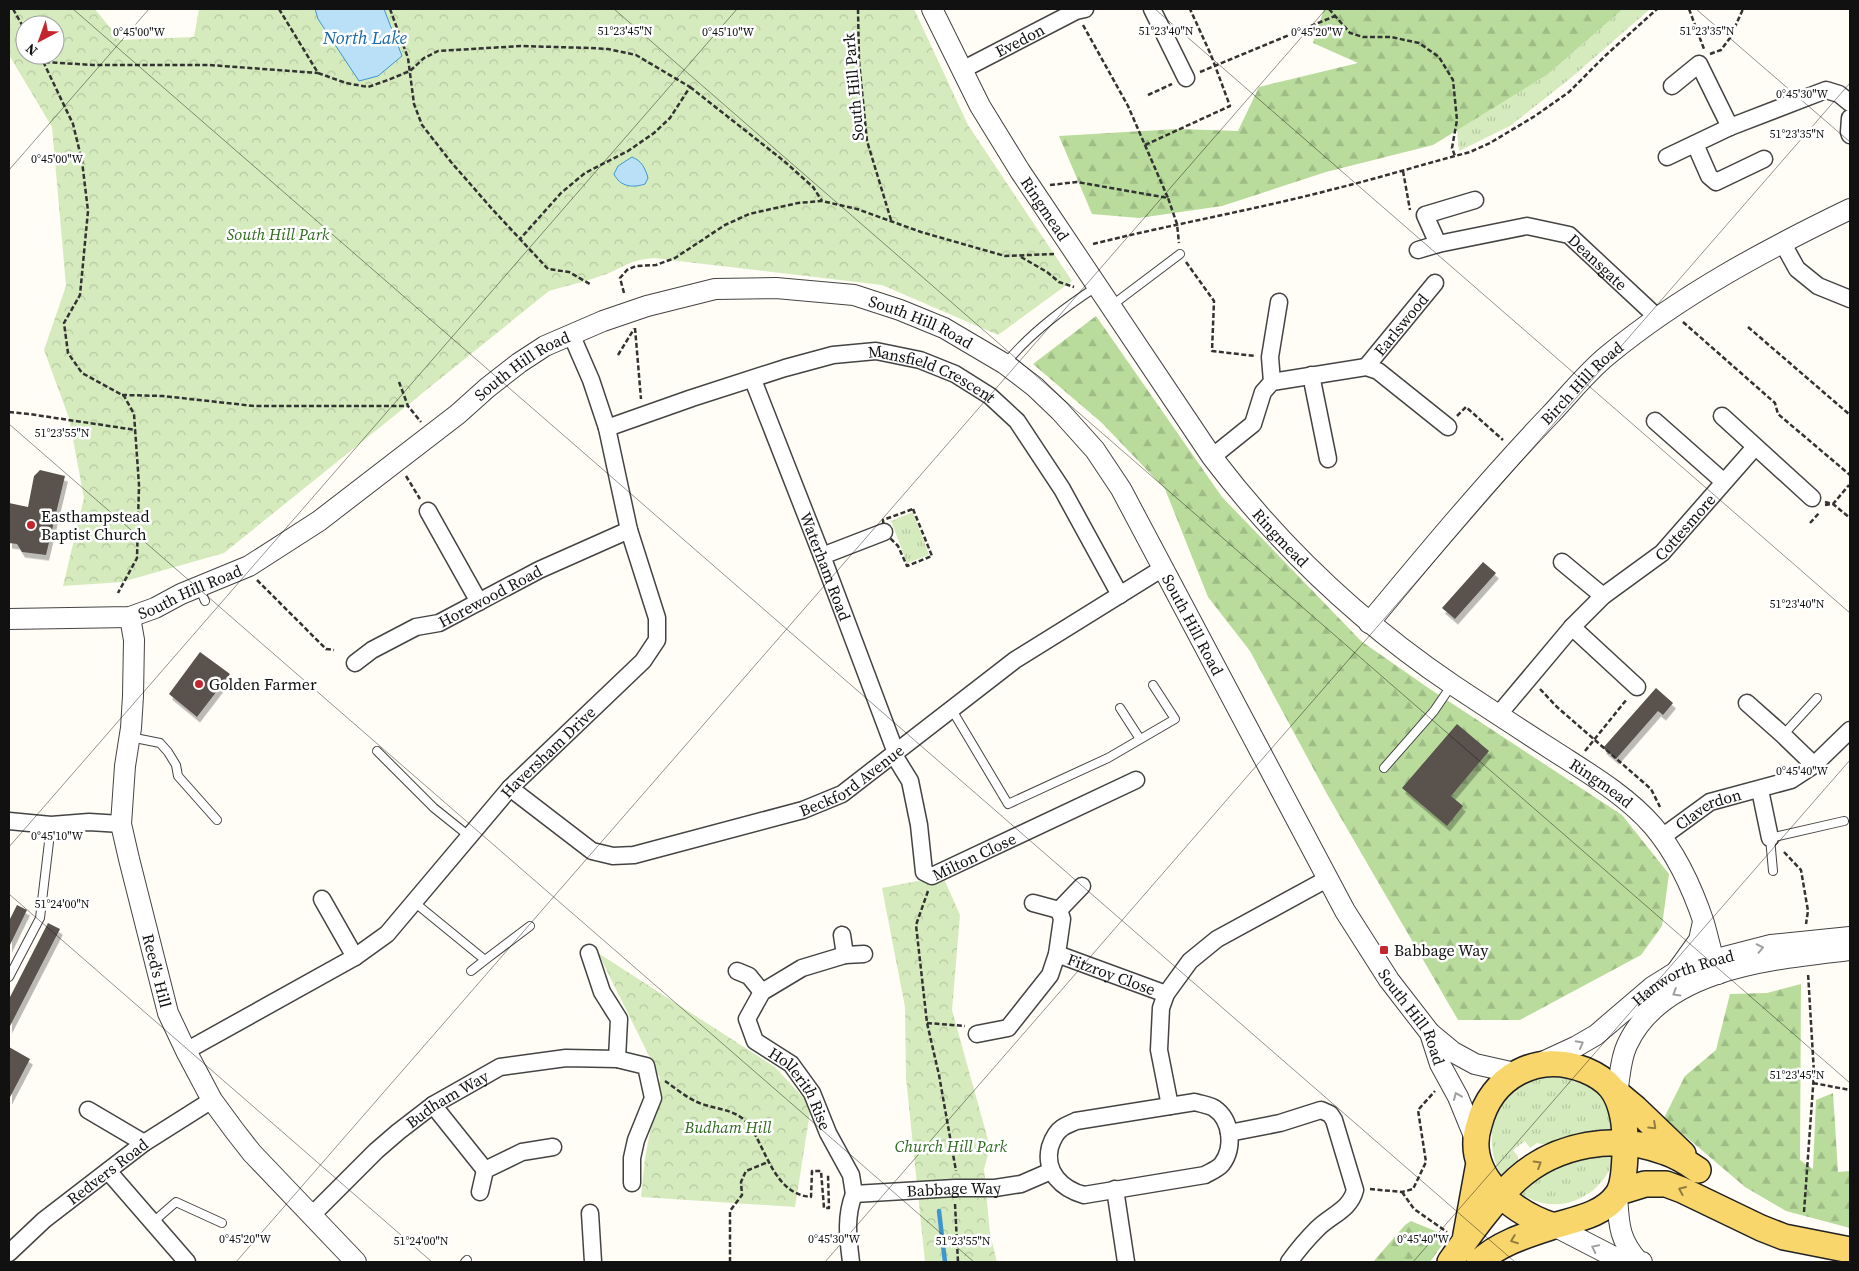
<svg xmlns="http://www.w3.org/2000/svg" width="1859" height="1271" font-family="'Source Serif 4',serif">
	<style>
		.grass { fill: url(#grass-tufts) }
		.forest { fill: url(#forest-firs) }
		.park { fill: url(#park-crowns); fill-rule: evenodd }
		.water { fill: #b9e0f7; stroke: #3f96cf }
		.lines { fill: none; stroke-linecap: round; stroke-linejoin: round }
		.stream { stroke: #3f96cf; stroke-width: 4.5 }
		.building { fill: #5a524d; filter: url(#shadow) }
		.service-casing { stroke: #444; stroke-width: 10 }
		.minor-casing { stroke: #444; stroke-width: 19 }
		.tertiary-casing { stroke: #444; stroke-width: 22 }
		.primary-casing { stroke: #222; stroke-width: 28 }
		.path { stroke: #333; stroke-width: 2.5; stroke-dasharray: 5 2.5; stroke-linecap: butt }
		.service { stroke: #fff; stroke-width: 8 }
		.minor { stroke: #fff; stroke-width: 16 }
		.tertiary { stroke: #fff; stroke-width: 20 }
		.primary { stroke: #f9d66b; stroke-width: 25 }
		.oneway { stroke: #a0a0a0 }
		.oneway2 { stroke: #917d42 }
		.ticks { fill: none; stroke: #111; stroke-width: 1; stroke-opacity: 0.45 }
		.poi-dot { fill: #c4262e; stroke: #fff; stroke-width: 2 }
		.labels { text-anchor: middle; stroke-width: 5; stroke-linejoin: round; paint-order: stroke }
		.street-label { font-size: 16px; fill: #111; stroke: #fff }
		.park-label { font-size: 16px; font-style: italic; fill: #2f6b1f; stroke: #fff }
		.poi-label { font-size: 16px; fill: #111; stroke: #fff; text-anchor: start }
		.water-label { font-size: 18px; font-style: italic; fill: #1768a6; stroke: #fff }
		.ticks-label { font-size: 12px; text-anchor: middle; fill: #111; stroke: #fff; stroke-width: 5; stroke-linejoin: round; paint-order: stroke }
	</style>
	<defs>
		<pattern id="grass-tufts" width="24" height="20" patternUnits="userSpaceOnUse" patternTransform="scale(1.25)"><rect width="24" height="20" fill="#d5ebbd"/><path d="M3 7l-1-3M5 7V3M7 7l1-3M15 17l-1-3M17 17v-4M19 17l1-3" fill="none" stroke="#b6c8a1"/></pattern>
		<pattern id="forest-firs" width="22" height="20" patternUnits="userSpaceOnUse" patternTransform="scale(1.25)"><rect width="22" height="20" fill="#b9dc9c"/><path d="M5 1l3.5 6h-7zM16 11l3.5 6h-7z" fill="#9ebc85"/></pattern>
		<pattern id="park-crowns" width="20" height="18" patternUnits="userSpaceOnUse" patternTransform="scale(1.25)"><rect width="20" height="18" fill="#d5ebbd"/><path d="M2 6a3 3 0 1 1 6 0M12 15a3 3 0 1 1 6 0" fill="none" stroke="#b6c8a1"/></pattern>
		<filter id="shadow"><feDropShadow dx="3" dy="5.5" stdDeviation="0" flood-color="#0004"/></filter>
	</defs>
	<rect width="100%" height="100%" fill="#fffdf5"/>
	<path class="grass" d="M1623,9H1650L1572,77L1510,126L1459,151L1457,130L1547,75Z
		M913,512L929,555L907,563L891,521Z
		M1559,1077C1579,1081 1602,1090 1610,1110C1613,1117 1614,1125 1616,1133L1552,1146L1537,1143L1530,1148L1525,1141L1513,1150L1518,1156V1166L1504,1179C1481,1146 1491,1100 1528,1082C1538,1078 1548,1077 1559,1077Z
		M1615,1153C1609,1187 1574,1212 1539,1202C1531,1200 1525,1196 1518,1192L1529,1181L1569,1160Z"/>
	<path class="forest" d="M1324,9H1623L1547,75L1433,145L1326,172L1222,206L1139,218L1092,214L1059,136L1177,129L1238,131L1259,87L1358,63L1313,43Z
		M1096,316L1222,497L1361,641L1427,687L1622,815L1669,874L1662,926L1641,955L1520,1020H1458L1327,794L1250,651L1208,597L1165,489L1102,423L1033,364Z
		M1801,984L1800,1160L1813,1169L1816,1100L1833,1093L1838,1172L1850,1171V1228L1786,1211L1745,1187L1664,1118L1685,1076L1716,1050L1730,994L1767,993Z
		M1411,1221L1440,1233L1442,1245L1430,1262H1373L1405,1225Z"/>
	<path class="park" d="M9,9H95L120,40L194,37L199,9H914L968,125L1072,281L998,335L882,285L653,258C632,260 627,265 609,273C589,281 569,285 549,291L224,553L122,582L63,586L84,498L69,418L44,350L66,286L52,127L9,55ZM25,25H55V55H25Z
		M944,879L960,915L952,1010L990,1147L984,1169L990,1234L997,1262H925L906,1078L905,1007L882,888L917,881L931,882Z
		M598,953L775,1067L811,1106L795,1207L641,1197L645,1158L660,1078Z"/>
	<path class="water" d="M315,9H384L402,56L378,76L359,81L318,19Z
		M632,157C642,161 645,168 648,178L645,184C633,188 620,187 614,174L618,166Z"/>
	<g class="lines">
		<path class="stream" d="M939,1211L945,1262"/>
	</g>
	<path class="building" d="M40,470L65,476L46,555L22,552L17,544L9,543V503L28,507L34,476Z
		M1483,562L1496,573L1455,619L1442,608Z
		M200,652L230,674L197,717L169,694Z
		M1656,688L1673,703L1663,715L1658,711L1616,759L1603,748Z
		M1457,724L1489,751L1451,796L1463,806L1447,826L1402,788Z
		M17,905L27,910L9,947V921Z
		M48,923L60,929L9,1028V999Z
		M9,1047L30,1059L9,1099Z"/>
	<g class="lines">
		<defs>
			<path id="service" d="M1111,306L1180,254
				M1006,363C1030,333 1064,308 1096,287
				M199,587L205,601
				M1120,708L1140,739
				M952,710L1008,804L1108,758L1175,719L1153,685
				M1783,735L1817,698
				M130,737L160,743L168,752L176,765L178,776L217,820
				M377,751L434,808L469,836
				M1384,768L1434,711L1451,686
				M1773,871L1770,838L1844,821
				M414,902L485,960L530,926
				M471,971L485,960
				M9,977L40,918L51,825
				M153,1222L176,1202L222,1223
				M465,1262L467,1260"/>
			<g id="minor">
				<path d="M1152,9L1186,78"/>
				<path id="s1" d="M962,70L1076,11L1085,9"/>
				<path d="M1672,86L1699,64L1730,127"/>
				<path d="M1850,118L1849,132L1850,135"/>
				<path d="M1695,144L1709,176L1716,182L1764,159"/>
				<path d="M1667,157L1730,127L1826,90L1839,94L1850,103"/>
				<path d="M1782,242L1797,269L1818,286L1850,299"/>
				<path d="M1438,244L1425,215L1475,200"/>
				<path id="s2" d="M1418,250L1438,244L1527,226L1569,235L1658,318"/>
				<path id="s3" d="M1366,367L1435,283"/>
				<path d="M1311,375L1328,459"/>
				<path id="s4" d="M753,380L822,556L896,753"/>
				<path d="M1272,382L1270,357L1279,302"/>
				<path d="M1722,416L1812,498"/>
				<path d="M1655,421L1724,482"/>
				<path id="s5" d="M607,428L692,398L785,368L833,355L876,351L920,360L955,374L990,396L1017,421L1062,489L1120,595"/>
				<path d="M1212,457L1253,424L1263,392L1272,382L1366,367L1378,371L1448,427"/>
				<path d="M428,511L479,602"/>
				<path d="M822,556L884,532"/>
				<path d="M1562,562L1603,596"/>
				<path d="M1572,627L1637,687"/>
				<path id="s6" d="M355,663L372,650L416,627L439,623L539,570L629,530"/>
				<path d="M1747,703L1783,735L1814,765"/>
				<path id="s7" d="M1499,714L1572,627L1603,596L1662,553L1755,447"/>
				<path id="s8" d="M894,755L910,781L919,825L924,872L932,876L1136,780"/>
				<path id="s9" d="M510,788L592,851L613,856L634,855L803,810L842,794L1015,660L1163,568"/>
				<path d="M1760,790L1770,838"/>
				<path d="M9,821L51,825L89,822L121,824"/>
				<path id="s10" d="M1662,837L1710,802L1791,780L1814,765L1850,730"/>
				<path d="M322,899L355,957"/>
				<path d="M1033,903L1059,910"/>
				<path d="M1059,910L1082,886"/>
				<path id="s11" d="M842,935L845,955L802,968L762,992L747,1019L755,1041L791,1064L812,1093L828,1133L851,1175L854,1194"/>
				<path d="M589,953L602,992L619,1019L617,1059"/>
				<path id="s12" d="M1057,954L1166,994"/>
				<path d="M845,955L864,954"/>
				<path d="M737,971L749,976L762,992"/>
				<path d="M977,1034L1008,1028L1050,975L1057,954L1062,919L1059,910"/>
				<path id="s13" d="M186,1051L355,957L387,934L510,788L643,661L657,640V618L629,530L607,428L591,380L571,334"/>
				<path d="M1195,1102C1201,1104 1209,1105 1214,1108C1232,1120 1234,1148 1222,1164C1218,1169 1210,1172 1205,1175L1084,1195C1062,1189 1044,1172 1050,1147C1052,1141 1056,1132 1062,1128C1066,1125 1072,1123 1076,1121Z"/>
				<path d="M433,1105L485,1170"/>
				<path d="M1170,1106L1159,1050L1161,1008L1166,994L1190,961L1217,939L1327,879"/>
				<path d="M88,1110L144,1143"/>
				<path d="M1229,1133L1280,1123L1321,1110L1330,1114L1334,1120L1355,1190C1350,1210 1331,1215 1317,1229C1307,1239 1297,1251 1289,1262"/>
				<path d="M108,1171L187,1262"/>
				<path d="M1115,1189L1126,1262"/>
				<path d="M480,1192L485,1170L522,1152L553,1147"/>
				<path id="s14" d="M854,1194L955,1188H995L1021,1184L1051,1171"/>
				<path d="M590,1213L593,1262"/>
				<path id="s15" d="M312,1215L376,1151L398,1132L433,1105L500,1067L566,1058L617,1059L646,1066L653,1098L636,1140L632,1158V1183"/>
				<path id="s16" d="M9,1253L44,1220L144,1143L212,1100"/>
				<path d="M851,1262C848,1238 845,1217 854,1194"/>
			</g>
			<g id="tertiary">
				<path id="s17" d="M932,9L980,106L1020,171L1212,457C1279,545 1361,623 1453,685C1486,707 1520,729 1554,751C1588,773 1626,795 1653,826C1676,853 1693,890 1704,923C1709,940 1712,957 1718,974"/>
				<path id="s18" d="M130,617L134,640L133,696L131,728L125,766L121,824L129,859L168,1013L186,1051L212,1100L234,1130L252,1153L356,1262"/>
				<path id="s19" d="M9,619L130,617L155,608L181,594L249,566L319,521L458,414L487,388L519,363L545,346L603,321L647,306L715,289L776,288L854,295L900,310L944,328L1005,364L1035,387L1060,411L1095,450L1121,489L1345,911L1389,980L1430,1033L1440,1064L1458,1097L1476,1141"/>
				<path id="s20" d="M1369,623C1428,552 1487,481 1550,415C1569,395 1587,372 1608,355C1681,295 1765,250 1850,209"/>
				<path d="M1676,972L1699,940L1703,922"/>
				<path d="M1430,1033L1453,1052L1475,1064L1515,1073"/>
				<path id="s21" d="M1538,1064L1577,1046L1596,1035L1652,987L1676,972L1713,960L1771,945L1850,937"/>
				<path d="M1617,1093C1620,1077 1620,1060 1627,1045C1663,967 1776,959 1850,950"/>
				<path d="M1617,1195C1619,1223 1618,1238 1638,1261"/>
				<path d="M1554,1226L1620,1260L1642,1262"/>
			</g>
			<path id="primary" d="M1617,1093L1635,1108L1683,1154
				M1619,1192L1645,1184H1666L1682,1190L1761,1228L1784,1237L1850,1250
				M1465,1240L1479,1163
				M1450,1262C1469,1235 1493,1201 1517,1179C1556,1144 1616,1133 1665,1152C1677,1156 1688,1163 1698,1170
				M1479,1262C1500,1242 1530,1234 1557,1225C1577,1219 1604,1214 1617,1195C1627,1182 1626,1133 1623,1117C1618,1092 1609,1080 1585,1070C1538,1051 1491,1076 1479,1125C1476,1134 1475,1145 1477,1155C1484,1190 1522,1216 1554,1226"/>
		</defs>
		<use href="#service" class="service-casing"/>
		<use href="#minor" class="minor-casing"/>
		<use href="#tertiary" class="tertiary-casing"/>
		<use href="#primary" class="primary-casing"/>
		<path class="path" d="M13,9L25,30
			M279,9L318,73L346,83L368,87L388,80L410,71L424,58L438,51L521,46L590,48L608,49L636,55L690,87L670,118L654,133L628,151L585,173L561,193L520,239
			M390,9L408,58L414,104L422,125L451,162L493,210L548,269L569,272L590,284
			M858,9L859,61L867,141L891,220
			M1329,9L1350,33L1363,37H1391L1419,43L1439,57L1453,80L1457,120L1452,148L1455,156
			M1689,9L1704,49
			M1083,25L1128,106L1168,198
			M1710,54L1721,50L1730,38L1743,9
			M40,55L73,124L82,161L88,211L80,295L64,323L68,353L82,373L124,396L134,414L139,485L137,558L118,593
			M45,62L93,65H209L318,73
			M1200,72L1335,16
			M690,87L784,161L813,187L822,201
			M1148,95L1172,84
			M1145,145L1230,106L1211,55L1190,9
			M1403,171L1410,210
			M1050,185L1077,182L1168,198L1177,224L1179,243
			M1093,244C1173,224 1254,210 1334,189C1379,178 1424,164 1470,152L1490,143L1535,116L1569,92L1605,56L1657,9
			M1021,257L1047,272L1059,282L1074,287
			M1186,262L1214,301L1212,351L1255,356
			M624,293L620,278L627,270L636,266L656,265L675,258L725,225L749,214L798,203L822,201L857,209L921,232L1005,256L1054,254
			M1683,322L1775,403L1778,414L1850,475
			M1748,327L1850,415
			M635,328L641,399
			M618,355L634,329
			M399,382L408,406L421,422
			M122,395L163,396L254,406H408
			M9,412L29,414L136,430
			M1457,416L1466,407L1503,440
			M406,476L420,499
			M1825,502L1833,504L1850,518
			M1825,505L1833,504L1849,485
			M913,509L932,556L907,566L898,546L884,532L883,520Z
			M1810,523L1820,512
			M257,580L326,649L334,650
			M1540,689L1557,707L1651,789L1660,807
			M1585,751L1627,699
			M1784,852L1801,870L1808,911L1806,924
			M928,891L916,925L927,1023L939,1075L956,1171
			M927,1023L965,1026
			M665,1081C675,1088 686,1097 697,1102C715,1110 736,1108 749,1125C767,1150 774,1194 811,1197L812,1171H821L824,1208H829L828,1175
			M1813,1083L1850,1090
			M1370,1189L1402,1192L1413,1189L1426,1162L1418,1110L1435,1091
			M1402,1192L1414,1209L1447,1232
			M955,1204L958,1262
			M1804,1212L1814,1073L1808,973
			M730,1262V1211L742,1195L741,1182L746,1171L768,1162"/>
		<use href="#service" class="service"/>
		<use href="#minor" class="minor"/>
		<use href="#tertiary" class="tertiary"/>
		<use href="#primary" class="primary"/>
	</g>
	<defs><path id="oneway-chevron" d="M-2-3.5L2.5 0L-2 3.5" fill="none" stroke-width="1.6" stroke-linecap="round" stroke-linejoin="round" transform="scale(1.25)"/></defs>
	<g class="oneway">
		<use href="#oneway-chevron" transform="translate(1760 948) rotate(-12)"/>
		<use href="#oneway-chevron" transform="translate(1676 993) rotate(149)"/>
		<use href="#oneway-chevron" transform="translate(1580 1044) rotate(-28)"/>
		<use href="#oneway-chevron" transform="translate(1457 1096) rotate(-113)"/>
		<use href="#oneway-chevron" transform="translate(1595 1248) rotate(-154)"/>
	</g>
	<g class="oneway2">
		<use href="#oneway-chevron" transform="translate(1653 1126) rotate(43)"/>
		<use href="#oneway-chevron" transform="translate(1538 1164) rotate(-31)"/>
		<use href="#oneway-chevron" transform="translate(1682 1190) rotate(-157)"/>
		<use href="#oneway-chevron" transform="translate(1514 1240) rotate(159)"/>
	</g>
	<path class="ticks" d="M73,9L1515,1262M614,9L1850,1083M1155,9L1850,613M1696,9L1850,142M9,170L149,9M9,424L974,1262M9,847L737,9M9,894L432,1262M236,1262L1326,9M825,1262L1850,83M1413,1262L1850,760"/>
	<g class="poi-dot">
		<circle cx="31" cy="525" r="5"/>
		<circle cx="199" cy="684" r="5"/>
		<rect x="1379" y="945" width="10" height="10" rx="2.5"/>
	</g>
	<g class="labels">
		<g class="street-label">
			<text dy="6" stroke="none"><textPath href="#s1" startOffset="65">Evedon</textPath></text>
			<text transform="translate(853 87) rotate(-95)" y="6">South Hill Park</text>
			<text dy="6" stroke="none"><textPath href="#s17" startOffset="230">Ringmead</textPath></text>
			<text dy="6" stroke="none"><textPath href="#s2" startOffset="194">Deansgate</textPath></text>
			<text dy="6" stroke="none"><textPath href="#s19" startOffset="1011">South Hill Road</textPath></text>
			<text dy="6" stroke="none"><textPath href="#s3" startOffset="55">Earlswood</textPath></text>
			<text dy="6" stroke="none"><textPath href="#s19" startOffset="590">South Hill Road</textPath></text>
			<text dy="6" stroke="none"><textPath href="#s5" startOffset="341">Mansfield Crescent</textPath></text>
			<text dy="6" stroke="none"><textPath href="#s20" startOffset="321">Birch Hill Road</textPath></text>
			<text dy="6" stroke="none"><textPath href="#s7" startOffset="265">Cottesmore</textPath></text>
			<text dy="6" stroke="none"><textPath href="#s17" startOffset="635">Ringmead</textPath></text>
			<text dy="6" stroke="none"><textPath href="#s4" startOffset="200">Waterham Road</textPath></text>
			<text dy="6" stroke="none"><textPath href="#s19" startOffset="186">South Hill Road</textPath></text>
			<text dy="6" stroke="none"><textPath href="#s6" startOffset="152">Horewood Road</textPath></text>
			<text dy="6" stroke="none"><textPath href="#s19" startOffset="1431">South Hill Road</textPath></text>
			<text dy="6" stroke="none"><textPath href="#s13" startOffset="476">Haversham Drive</textPath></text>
			<text dy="6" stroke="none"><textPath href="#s9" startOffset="378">Beckford Avenue</textPath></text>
			<text dy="6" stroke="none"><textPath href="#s17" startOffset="1040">Ringmead</textPath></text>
			<text dy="6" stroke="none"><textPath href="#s10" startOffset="55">Claverdon</textPath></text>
			<text dy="6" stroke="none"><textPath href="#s8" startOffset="178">Milton Close</textPath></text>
			<text dy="6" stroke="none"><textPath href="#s18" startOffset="359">Reed's Hill</textPath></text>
			<text dy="6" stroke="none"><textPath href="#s12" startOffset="58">Fitzroy Close</textPath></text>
			<text dy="6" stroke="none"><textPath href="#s21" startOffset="171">Hanworth Road</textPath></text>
			<text dy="6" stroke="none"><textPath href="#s19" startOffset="1881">South Hill Road</textPath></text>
			<text dy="6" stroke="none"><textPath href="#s11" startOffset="234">Hollerith Rise</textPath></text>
			<text dy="6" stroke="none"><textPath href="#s15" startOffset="179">Budham Way</textPath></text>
			<text dy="6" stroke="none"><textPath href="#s16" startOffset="128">Redvers Road</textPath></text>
			<text dy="6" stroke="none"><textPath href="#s14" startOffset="100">Babbage Way</textPath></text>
		</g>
		<g class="park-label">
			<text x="278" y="240">South Hill Park</text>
			<text x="728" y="1133">Budham Hill</text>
			<text x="951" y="1152">Church Hill Park</text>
		</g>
		<g class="poi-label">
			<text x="41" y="522">Easthampstead<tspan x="41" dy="18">Baptist Church</tspan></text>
			<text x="209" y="690">Golden Farmer</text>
			<text x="1394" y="956">Babbage Way</text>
		</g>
		<g class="water-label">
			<text x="365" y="44">North Lake</text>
		</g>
	</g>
	<g class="ticks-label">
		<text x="1707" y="35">51°23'35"N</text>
		<text x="625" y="35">51°23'45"N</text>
		<text x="1166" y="35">51°23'40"N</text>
		<text x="1317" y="36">0°45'20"W</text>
		<text x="139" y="36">0°45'00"W</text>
		<text x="728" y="36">0°45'10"W</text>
		<text x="1802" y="98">0°45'30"W</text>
		<text x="1797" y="138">51°23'35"N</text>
		<text x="57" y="163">0°45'00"W</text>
		<text x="62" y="437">51°23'55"N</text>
		<text x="1797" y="608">51°23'40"N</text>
		<text x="1802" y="775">0°45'40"W</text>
		<text x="57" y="840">0°45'10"W</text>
		<text x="62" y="908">51°24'00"N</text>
		<text x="1797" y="1079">51°23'45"N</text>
		<text x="245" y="1243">0°45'20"W</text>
		<text x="834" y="1243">0°45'30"W</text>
		<text x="1423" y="1243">0°45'40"W</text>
		<text x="421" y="1245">51°24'00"N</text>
		<text x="963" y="1245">51°23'55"N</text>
	</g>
	<rect width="1859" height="1271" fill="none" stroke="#111111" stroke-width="20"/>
	<g transform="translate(40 40) rotate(221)"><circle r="24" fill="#ffffff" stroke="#a0a0a0"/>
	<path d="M0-4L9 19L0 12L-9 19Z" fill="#c4262e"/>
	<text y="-8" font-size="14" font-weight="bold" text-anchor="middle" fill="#111111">N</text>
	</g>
</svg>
